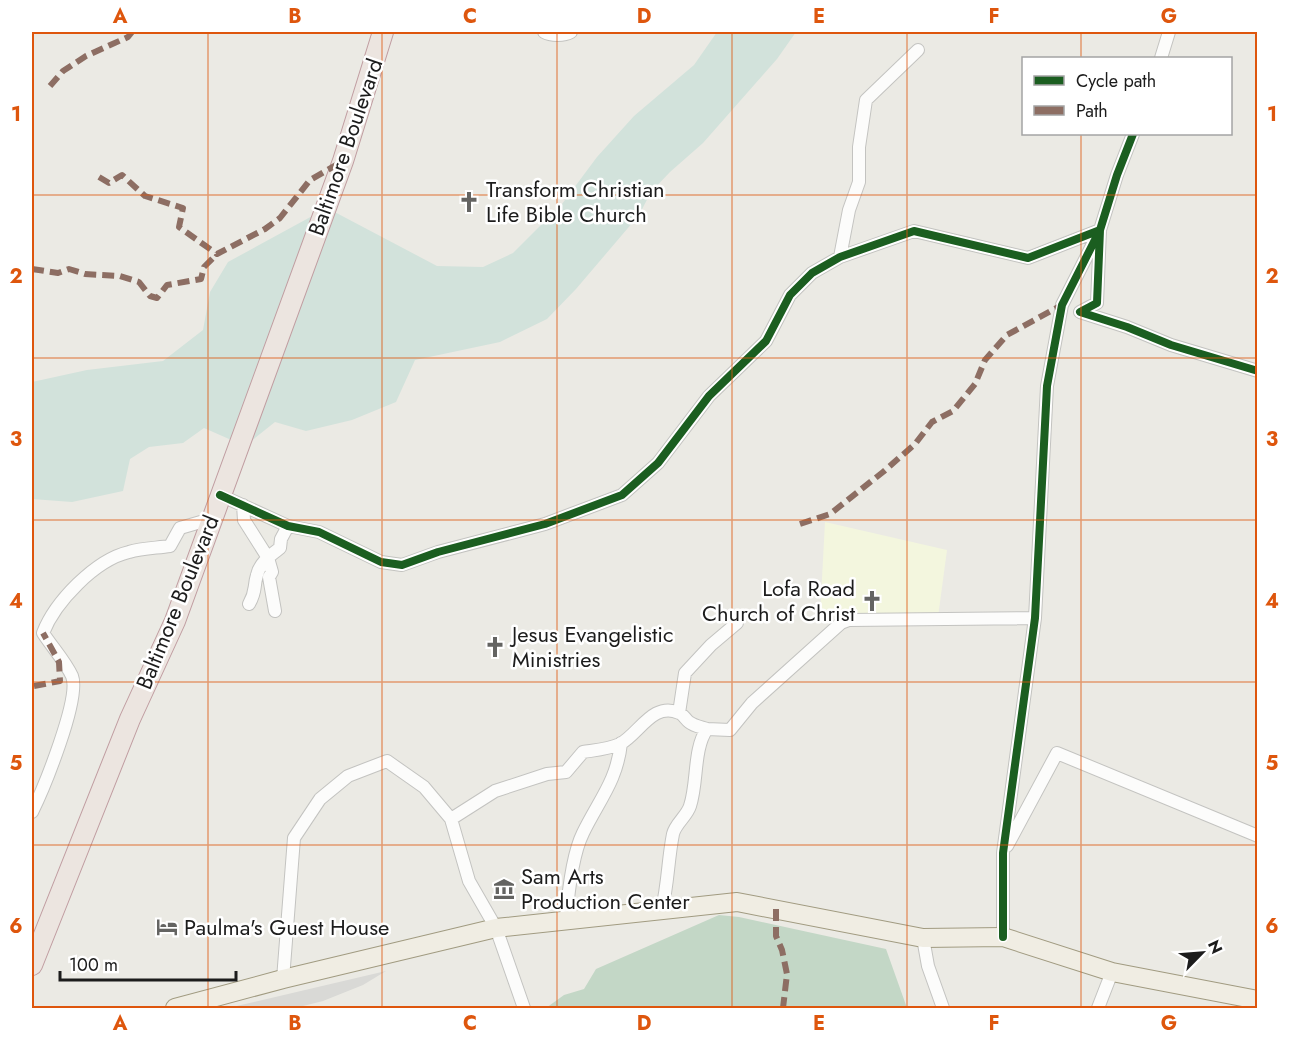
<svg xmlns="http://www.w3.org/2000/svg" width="1289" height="1040" font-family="Jost,sans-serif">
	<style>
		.education { fill: #f3f6de }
		.wetland { fill: #d2e2db }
		.cemetery { fill: #c3d7c6 }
		.parking { fill: #d9d9d6 }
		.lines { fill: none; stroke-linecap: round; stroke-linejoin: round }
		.minor-casing { stroke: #c3c3c0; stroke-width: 14 }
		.primary-casing { stroke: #a19b81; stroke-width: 20 }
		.trunk-casing { stroke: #c09da1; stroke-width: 22 }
		.minor { stroke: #fcfcfb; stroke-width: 12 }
		.primary { stroke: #f0ede3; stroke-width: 18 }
		.trunk { stroke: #ece5e0; stroke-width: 20 }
		.quiet { stroke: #8d6e63; stroke-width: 6; stroke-dasharray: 12 6; stroke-linecap: butt }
		.cycleway-casing { stroke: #fff; stroke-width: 11 }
		.cycleway { stroke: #1b5e20; stroke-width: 8 }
		.grid { fill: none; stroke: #de560d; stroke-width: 1.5; stroke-opacity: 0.55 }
		.labels { text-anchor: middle; stroke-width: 5; stroke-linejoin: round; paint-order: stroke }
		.street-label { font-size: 22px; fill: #1c1c1c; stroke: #fff }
		.poi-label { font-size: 22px; fill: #1c1c1c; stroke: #fff; text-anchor: start }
		.neatline { fill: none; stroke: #de560d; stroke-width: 2 }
		.grid-label { font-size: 20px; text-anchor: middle; font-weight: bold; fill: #de560d }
	</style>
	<rect width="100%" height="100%" fill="#ebeae4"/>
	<path class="education" d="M825,522L947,550L938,617L820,616Z"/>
	<path class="wetland" d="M717,32H796L777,59L703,143L670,172L651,192L639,215L576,289L547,319L500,342L415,360L396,402L352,420L306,431L275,422L245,446L204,428L183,443L149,447L130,459L123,491L72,502L32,499V382L87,370L163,361L203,330L210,292L228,262L327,208L437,266L483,267L513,253L562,204L597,157L634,116L694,65Z"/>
	<path class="cemetery" d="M719,915L739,917L886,949L907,1008H546L564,995L584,989L596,969Z"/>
	<path class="parking" d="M386,971L363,985L323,1001L295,1008H228Z"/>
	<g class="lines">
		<defs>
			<path id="minor" d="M544,32C551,36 564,36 571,32
				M1161,58L1169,32
				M840,257L849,210L859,182V147L866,100L918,50
				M220,495L288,526L319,532L381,562L402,565L438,552L545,524L622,495L658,463L709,396L766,341L790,295L812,273L840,257L914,231L1028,258L1100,230L1097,303L1080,312L1127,327L1171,345L1258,371
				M243,505L244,520L268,558L272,572L269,577L275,611
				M249,604C257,590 253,588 257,575C260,562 271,555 280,548L281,539L288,526
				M679,713L685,673L711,645L737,623
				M32,812C43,790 81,698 72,676C65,661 52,647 43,633C55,602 95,560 129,552C142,548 157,548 170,546L180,528L211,519
				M451,819L495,791L547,774L566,772L583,752C596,750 609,749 620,744C639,734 653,701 679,713C683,714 686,720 689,722C694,726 701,727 707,729
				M1007,846L1057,753L1258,836
				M662,909C668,884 668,859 673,834C675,824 687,816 690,806C698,782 693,749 707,729L730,730L752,703L841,623L849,620L1035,618
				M566,920C568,895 572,855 583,833C599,800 617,781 621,743
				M1003,937V853L1035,618L1047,386L1062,305L1100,230L1117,175L1133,134
				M923,938L928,966L943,1008
				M283,979L294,838L320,799L348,776L387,761L424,787L451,819L469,881L496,928L524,1008
				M1098,1008L1112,972"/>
			<path id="primary" d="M175,1008L283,979L496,928L737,902L923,938L1003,937L1112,972L1258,1000"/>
			<path id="trunk" d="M32,965L130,719L175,621L343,161L383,32"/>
		</defs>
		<use href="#minor" class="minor-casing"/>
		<use href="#primary" class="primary-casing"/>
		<use href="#trunk" class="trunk-casing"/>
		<use href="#minor" class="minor"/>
		<use href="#primary" class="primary"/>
		<use href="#trunk" class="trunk"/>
		<path class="quiet" d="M50,86L63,71L86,56L128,37L132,32
			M99,177L109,183L122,175L145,196L183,208L179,227L217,254L265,229L280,218L310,180L343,161
			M32,269L58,273L69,269L85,274L120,276L139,282L150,296L157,298L167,285L201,279L204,267L217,254
			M800,524L830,514L883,472L915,444L932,422L953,411L975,384L985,360L1007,335L1062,305
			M34,686L60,681L59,662L43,633
			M776,909V936L782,950L787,974L783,1008"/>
		<defs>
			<path id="cycleway" d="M220,495L288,526L319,532L381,562L402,565L438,552L545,524L622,495L658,463L709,396L766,341L790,295L812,273L840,257L914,231L1028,258L1100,230L1097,303L1080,312L1127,327L1171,345L1258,371
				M1003,937V853L1035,618L1047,386L1062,305L1100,230L1117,175L1133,134"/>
		</defs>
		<use href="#cycleway" class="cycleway-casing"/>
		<use href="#cycleway" class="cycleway"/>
	</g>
	<path class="grid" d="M208,32V1008M382,32V1008M557,32V1008M732,32V1008M907,32V1008M1081,32V58M1081,134V1008M32,195H1258M32,358H1258M32,520H1258M32,682H1258M32,845H1258"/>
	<defs>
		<symbol id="church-bare" viewBox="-9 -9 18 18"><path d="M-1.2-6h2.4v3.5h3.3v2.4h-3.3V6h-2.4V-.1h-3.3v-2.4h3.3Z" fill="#646462" stroke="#fff" stroke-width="2.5" paint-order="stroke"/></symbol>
		<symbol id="museum-bare" viewBox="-9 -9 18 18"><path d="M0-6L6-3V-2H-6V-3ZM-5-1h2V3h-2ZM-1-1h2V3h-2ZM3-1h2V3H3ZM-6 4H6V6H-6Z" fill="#646462" stroke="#fff" stroke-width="2.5" paint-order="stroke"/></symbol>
		<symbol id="hotel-bare" viewBox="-9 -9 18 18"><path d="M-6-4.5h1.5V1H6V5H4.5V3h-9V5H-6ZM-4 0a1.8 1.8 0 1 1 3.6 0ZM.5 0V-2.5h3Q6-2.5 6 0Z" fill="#646462" stroke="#fff" stroke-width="2.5" paint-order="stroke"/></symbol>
	</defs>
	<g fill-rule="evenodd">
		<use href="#church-bare" x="454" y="187" width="30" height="30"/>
		<use href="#church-bare" x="857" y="586" width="30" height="30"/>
		<use href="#church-bare" x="480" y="632" width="30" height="30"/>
		<use href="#museum-bare" x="489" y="874" width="30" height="30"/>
		<use href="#hotel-bare" x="152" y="912" width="30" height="30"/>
	</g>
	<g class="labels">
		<g class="street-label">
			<text transform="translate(345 147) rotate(-71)" y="8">Baltimore Boulevard</text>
			<text transform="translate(177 602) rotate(-68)" y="8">Baltimore Boulevard</text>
		</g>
		<g class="poi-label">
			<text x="486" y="197">Transform Christian<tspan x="486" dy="25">Life Bible Church</tspan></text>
			<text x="855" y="596" text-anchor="end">Lofa Road<tspan x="855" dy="25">Church of Christ</tspan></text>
			<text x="512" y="642">Jesus Evangelistic<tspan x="512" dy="25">Ministries</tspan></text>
			<text x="521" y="884">Sam Arts<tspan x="521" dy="25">Production Center</tspan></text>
			<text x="184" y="935">Paulma's Guest House</text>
		</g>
	</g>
	<rect width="1289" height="1040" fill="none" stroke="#ffffff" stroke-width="66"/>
	<rect x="1022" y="57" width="210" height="78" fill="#ffffff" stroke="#a4a4a4" stroke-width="1.5"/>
	<rect x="1034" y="76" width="30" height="9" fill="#1b5e20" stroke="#a4a4a4" stroke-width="1.5"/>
	<text x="1076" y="87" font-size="18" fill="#1c1c1c">Cycle path</text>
	<rect x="1034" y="106" width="30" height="9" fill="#8d6e63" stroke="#a4a4a4" stroke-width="1.5"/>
	<text x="1076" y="117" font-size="18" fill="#1c1c1c">Path</text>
	<g transform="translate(1202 953) rotate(65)" stroke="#ffffff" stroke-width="4.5" paint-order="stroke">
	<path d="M0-4.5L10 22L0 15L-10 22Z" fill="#1c1c1c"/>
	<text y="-9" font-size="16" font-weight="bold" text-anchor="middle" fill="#1c1c1c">N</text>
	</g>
	<path d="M60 971v9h176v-9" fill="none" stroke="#1c1c1c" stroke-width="3"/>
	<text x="69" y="971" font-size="18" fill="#1c1c1c" stroke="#ffffff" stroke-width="4.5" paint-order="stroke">100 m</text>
	<rect x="33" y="33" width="1223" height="974" class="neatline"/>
	<g class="grid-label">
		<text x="120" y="23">A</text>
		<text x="295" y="23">B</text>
		<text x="470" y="23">C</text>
		<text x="644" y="23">D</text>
		<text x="819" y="23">E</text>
		<text x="994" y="23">F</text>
		<text x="1169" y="23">G</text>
		<text x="16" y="121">1</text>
		<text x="1272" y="121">1</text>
		<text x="16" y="283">2</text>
		<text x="1272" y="283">2</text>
		<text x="16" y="446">3</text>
		<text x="1272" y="446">3</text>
		<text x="16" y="608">4</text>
		<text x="1272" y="608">4</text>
		<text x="16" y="770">5</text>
		<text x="1272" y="770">5</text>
		<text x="16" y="933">6</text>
		<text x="1272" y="933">6</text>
		<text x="120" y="1030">A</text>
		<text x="295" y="1030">B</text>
		<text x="470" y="1030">C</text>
		<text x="644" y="1030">D</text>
		<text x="819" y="1030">E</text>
		<text x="994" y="1030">F</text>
		<text x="1169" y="1030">G</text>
	</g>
</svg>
